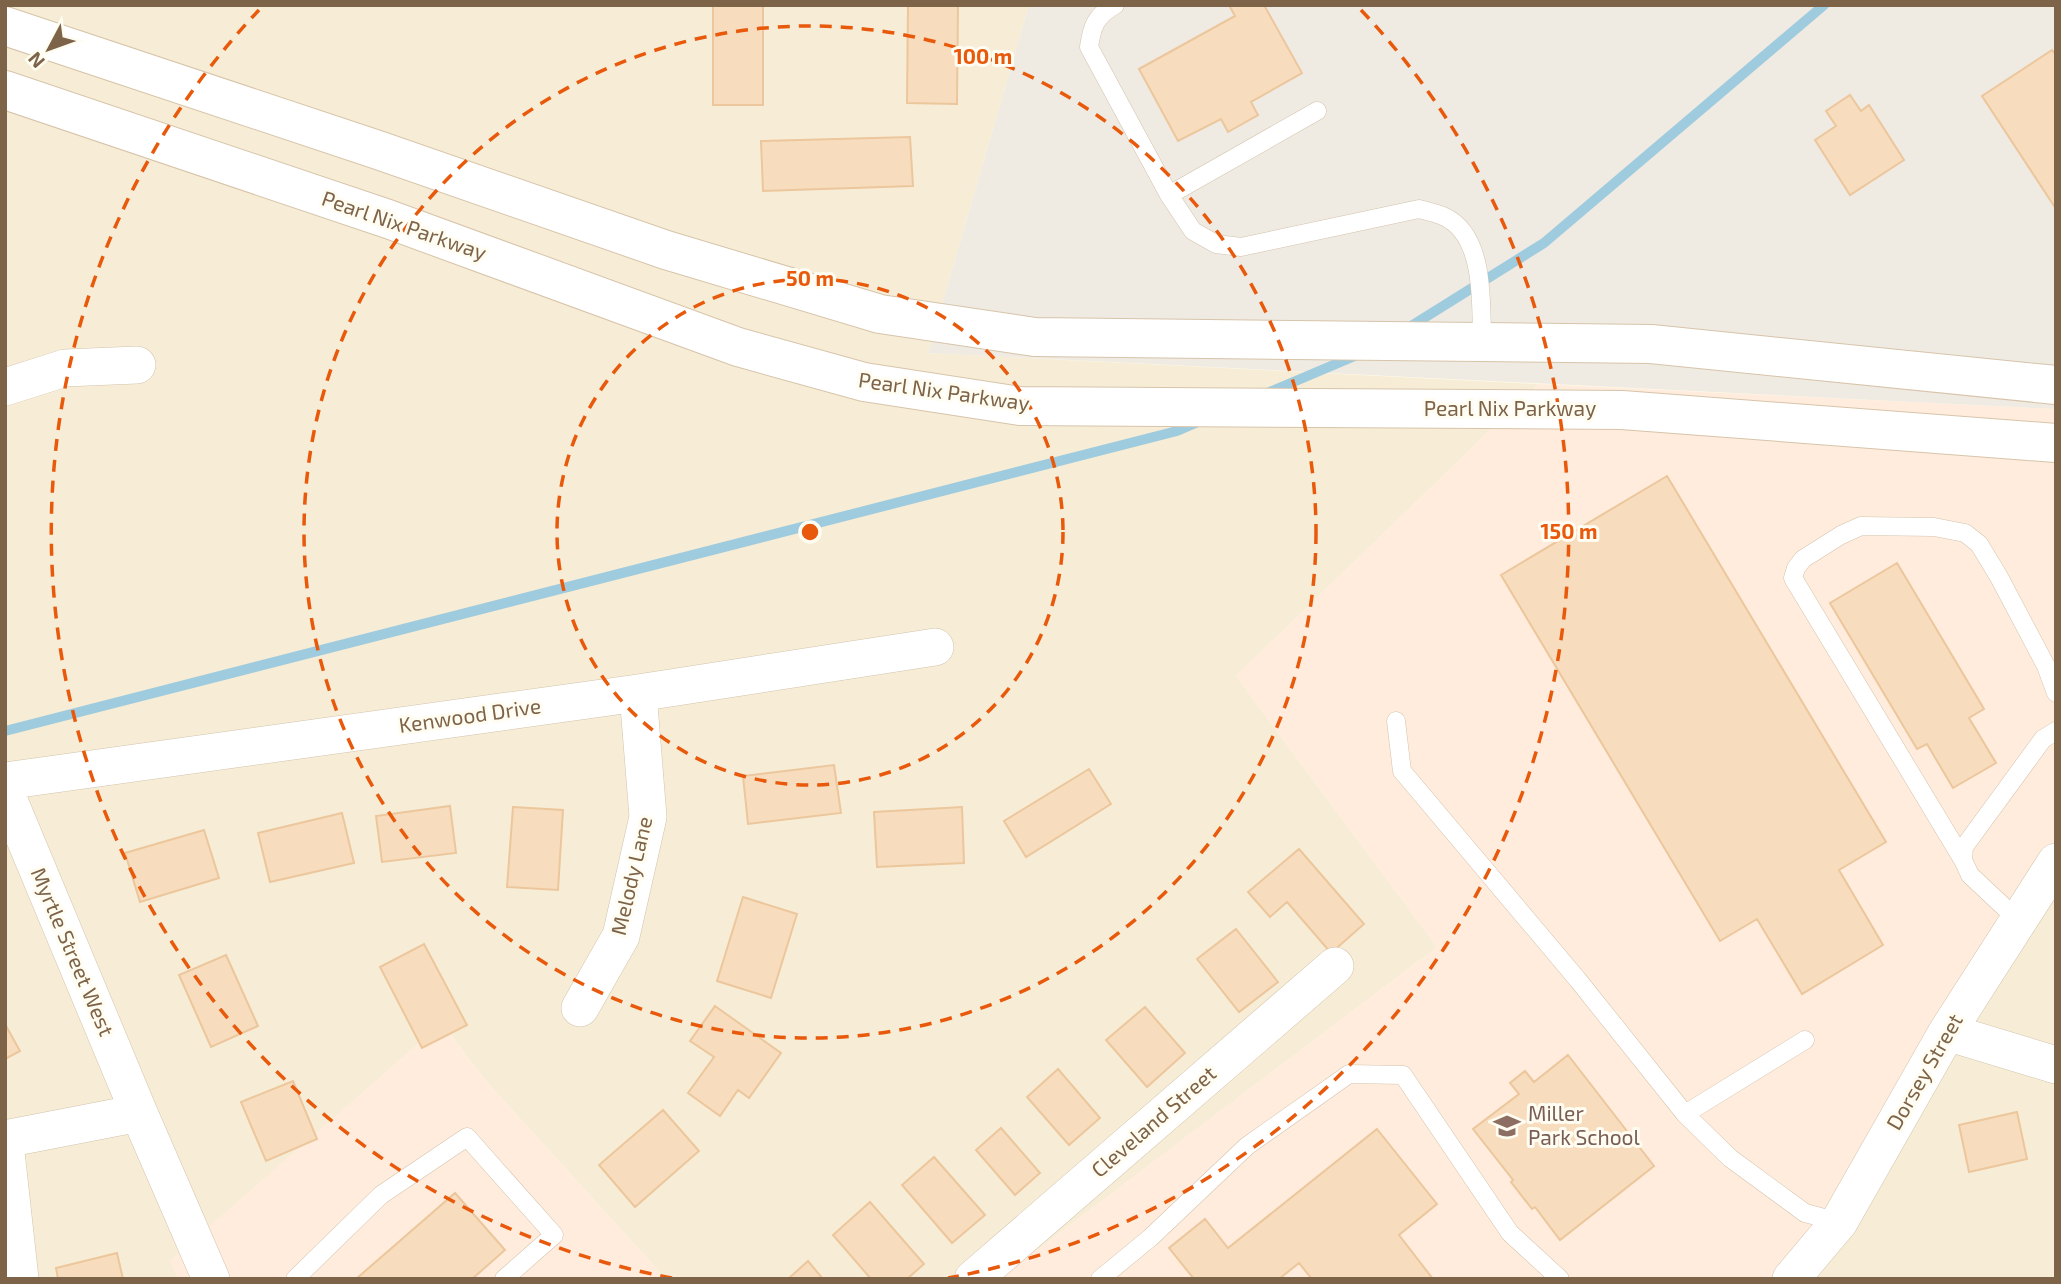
<svg xmlns="http://www.w3.org/2000/svg" width="2061" height="1284" font-family="'Exo 2',sans-serif">
	<style>
		.residential { fill: #f7edd6 }
		.commercial { fill: #ffecdc }
		.industrial { fill: #efeae2 }
		.lines { fill: none; stroke-linecap: round; stroke-linejoin: round }
		.stream { stroke: #9fcbde; stroke-width: 10 }
		.building { fill: #f7ddbd; stroke: #ecc69c; stroke-width: 2 }
		.service-casing { stroke: #d3c3ac; stroke-width: 19 }
		.minor-casing { stroke: #d3c3ac; stroke-width: 38 }
		.secondary-casing { stroke: #d7c4aa; stroke-width: 40 }
		.service { stroke: #fff; stroke-width: 18 }
		.minor { stroke: #fff; stroke-width: 37 }
		.secondary { stroke: #fff; stroke-width: 38 }
		.ring { fill: none; stroke: #e8590c; stroke-width: 3.5; stroke-dasharray: 12 9 }
		.labels { text-anchor: middle; stroke-width: 6; stroke-linejoin: round; paint-order: stroke }
		.street-label { font-size: 21px; fill: #7d6348; stroke: #fffcf1 }
		.education-label { font-size: 21px; fill: #785e54; stroke: #fffcf1; text-anchor: start }
		.centre { fill: #e8590c; stroke: #fffcf1; stroke-width: 3.5 }
		.ring-label { font-size: 21px; text-anchor: middle; font-weight: bold; fill: #e8590c; stroke: #fffcf1; stroke-width: 6; stroke-linejoin: round; paint-order: stroke }
	</style>
	<rect width="100%" height="100%" fill="#fef9e9"/>
	<path class="residential" d="M5,5H1029L928,353L1538,384L1236,676L1437,947L999,1279H666L485,1080L442,1023L171,1261L178,1279H5Z
		M2056,890V1279H1801Z"/>
	<path class="commercial" d="M1538,384L2056,409V890L1801,1279H999L1437,947L1236,676Z
		M442,1023L485,1080L666,1279H178L170,1261Z"/>
	<path class="industrial" d="M1029,5H2056V409L928,353Z"/>
	<g class="lines">
		<path class="stream" d="M1408,328L1544,243L1824,5
			M1265,394L1357,355
			M5,731L1177,431L1198,422"/>
	</g>
	<path class="building" d="M713,5H763V105H713Z
		M908,5H958L957,104L907,103Z
		M1229,5H1264L1302,73L1251,102L1258,115L1228,132L1221,119L1178,141L1139,69L1235,16Z
		M2052,50L2056,55V209L1982,96Z
		M1850,95L1861,111L1869,105L1904,160L1850,195L1815,140L1836,126L1826,111Z
		M910,137L913,186L763,191L761,141Z
		M1667,476L1886,842L1839,870L1883,945L1802,994L1757,919L1720,941L1501,575Z
		M1897,563L1984,709L1969,718L1996,763L1953,788L1927,744L1917,749L1830,603Z
		M834,765L841,813L748,824L743,776Z
		M1089,769L1111,804L1026,857L1004,821Z
		M450,806L456,853L382,862L376,816Z
		M513,807L563,810L558,890L507,887Z
		M962,807L964,863L877,867L874,812Z
		M342,813L354,863L270,882L258,833Z
		M204,830L219,878L140,902L125,853Z
		M1299,849L1364,924L1331,953L1287,902L1270,917L1248,892Z
		M743,897L797,914L771,998L717,981Z
		M1236,929L1278,982L1239,1012L1197,959Z
		M424,944L467,1025L422,1048L380,967Z
		M226,955L258,1026L211,1047L179,975Z
		M715,1006L781,1053L749,1098L738,1090L720,1116L688,1093L714,1057L690,1041Z
		M1145,1007L1185,1053L1147,1087L1106,1040Z
		M5,1024L20,1051L5,1059Z
		M1568,1055L1654,1166L1560,1240L1535,1207L1532,1209L1511,1182L1513,1180L1473,1129L1519,1094L1510,1083L1525,1071L1534,1082Z
		M1058,1069L1100,1118L1069,1145L1027,1097Z
		M293,1081L317,1139L266,1161L241,1102Z
		M663,1110L699,1151L635,1207L599,1165Z
		M2017,1112L2027,1159L1969,1172L1959,1125Z
		M1001,1128L1040,1173L1015,1195L976,1150Z
		M1377,1129L1437,1204L1399,1235L1433,1279H1309L1311,1278L1299,1263L1279,1279H1194L1169,1248L1205,1219L1228,1248Z
		M934,1157L985,1215L952,1243L902,1185Z
		M455,1193L505,1250L472,1279H356Z
		M870,1202L924,1264L907,1279H871L833,1235Z
		M117,1253L123,1279H58L56,1268Z
		M808,1261L823,1279H788Z"/>
	<g class="lines">
		<defs>
			<path id="service" d="M1115,5C1095,16 1092,27 1089,47L1169,195L1193,231L1216,244L1241,247L1419,209C1427,211 1437,213 1445,217C1485,236 1481,303 1482,341
				M1169,195L1317,111
				M1396,721L1402,771L1578,980L1685,1114L1730,1158L1805,1213L1839,1222
				M1963,860L1793,578L1796,568L1803,559L1841,535L1861,526L1934,527L1965,533L1979,544L1999,577L2046,666L2056,693
				M2019,921L1970,875L1963,860L1964,847L2043,739L2056,731
				M1685,1114L1805,1040
				M295,1279L381,1195L467,1137L554,1235L504,1279
				M1100,1279L1150,1238L1247,1146L1349,1074L1403,1075L1510,1233L1560,1279"/>
			<path id="minor" d="M5,387L65,368L137,365
				M5,781L638,693L935,647
				M5,791L139,1113L211,1279
				M580,1008L621,936L648,817L638,693
				M1947,1032L2056,1065
				M5,1139L139,1113
				M5,1143L20,1279
				M973,1279L1335,966
				M1791,1279L1839,1222L1947,1032L2056,862"/>
			<path id="secondary" d="M5,26L378,150L666,250L880,314L1035,337L1651,344L2056,385
				M5,90L388,219L738,347L864,382L1020,406L1622,410L2056,443"/>
		</defs>
		<use href="#service" class="service-casing"/>
		<use href="#minor" class="minor-casing"/>
		<use href="#secondary" class="secondary-casing"/>
		<use href="#service" class="service"/>
		<use href="#minor" class="minor"/>
		<use href="#secondary" class="secondary"/>
	</g>
	<g class="ring">
		<circle cx="810" cy="532" r="253"/>
		<circle cx="810" cy="532" r="506"/>
		<path d="M672 1278A759 759 0 0 1 259 10M1361 10A759 759 0 0 1 948 1278"/>
	</g>
	<defs>
		<symbol id="school-bare" viewBox="-9 -9 18 18"><path d="M0-5L7-2L0 1L-7-2ZM-4 1L0 2.5L4 1V4Q0 6-4 4Z" fill="#8d6e63" stroke="#fffcf1" stroke-width="2.5" paint-order="stroke"/></symbol>
	</defs>
	<g fill-rule="evenodd">
		<use href="#school-bare" x="1488" y="1107" width="38" height="38"/>
	</g>
	<g class="labels">
		<g class="street-label">
			<text transform="translate(404 226) rotate(19)" y="7">Pearl Nix Parkway</text>
			<text transform="translate(944 392) rotate(8)" y="7">Pearl Nix Parkway</text>
			<text x="1510" y="416">Pearl Nix Parkway</text>
			<text transform="translate(470 716) rotate(-8)" y="7">Kenwood Drive</text>
			<text transform="translate(632 876) rotate(-77)" y="7">Melody Lane</text>
			<text transform="translate(72 952) rotate(67)" y="7">Myrtle Street West</text>
			<text transform="translate(1925 1072) rotate(-60)" y="7">Dorsey Street</text>
			<text transform="translate(1154 1122) rotate(-41)" y="7">Cleveland Street</text>
		</g>
		<g class="education-label">
			<text x="1528" y="1121">Miller<tspan x="1528" dy="24">Park School</tspan></text>
		</g>
	</g>
	<circle cx="810" cy="532" r="10" class="centre"/>
	<g class="ring-label">
		<text x="983" y="64">100 m</text>
		<text x="810" y="286">50 m</text>
		<text x="1569" y="539">150 m</text>
	</g>
	<rect width="2061" height="1284" fill="none" stroke="#7d6348" stroke-width="14"/>
	<g transform="translate(49 49) rotate(229)" stroke="#fffcf1" stroke-width="5" paint-order="stroke">
	<path d="M0-5L12 26L0 18L-12 26Z" fill="#7d6348"/>
	<text y="-10" font-size="19" font-weight="bold" text-anchor="middle" fill="#7d6348">N</text>
	</g>
</svg>
